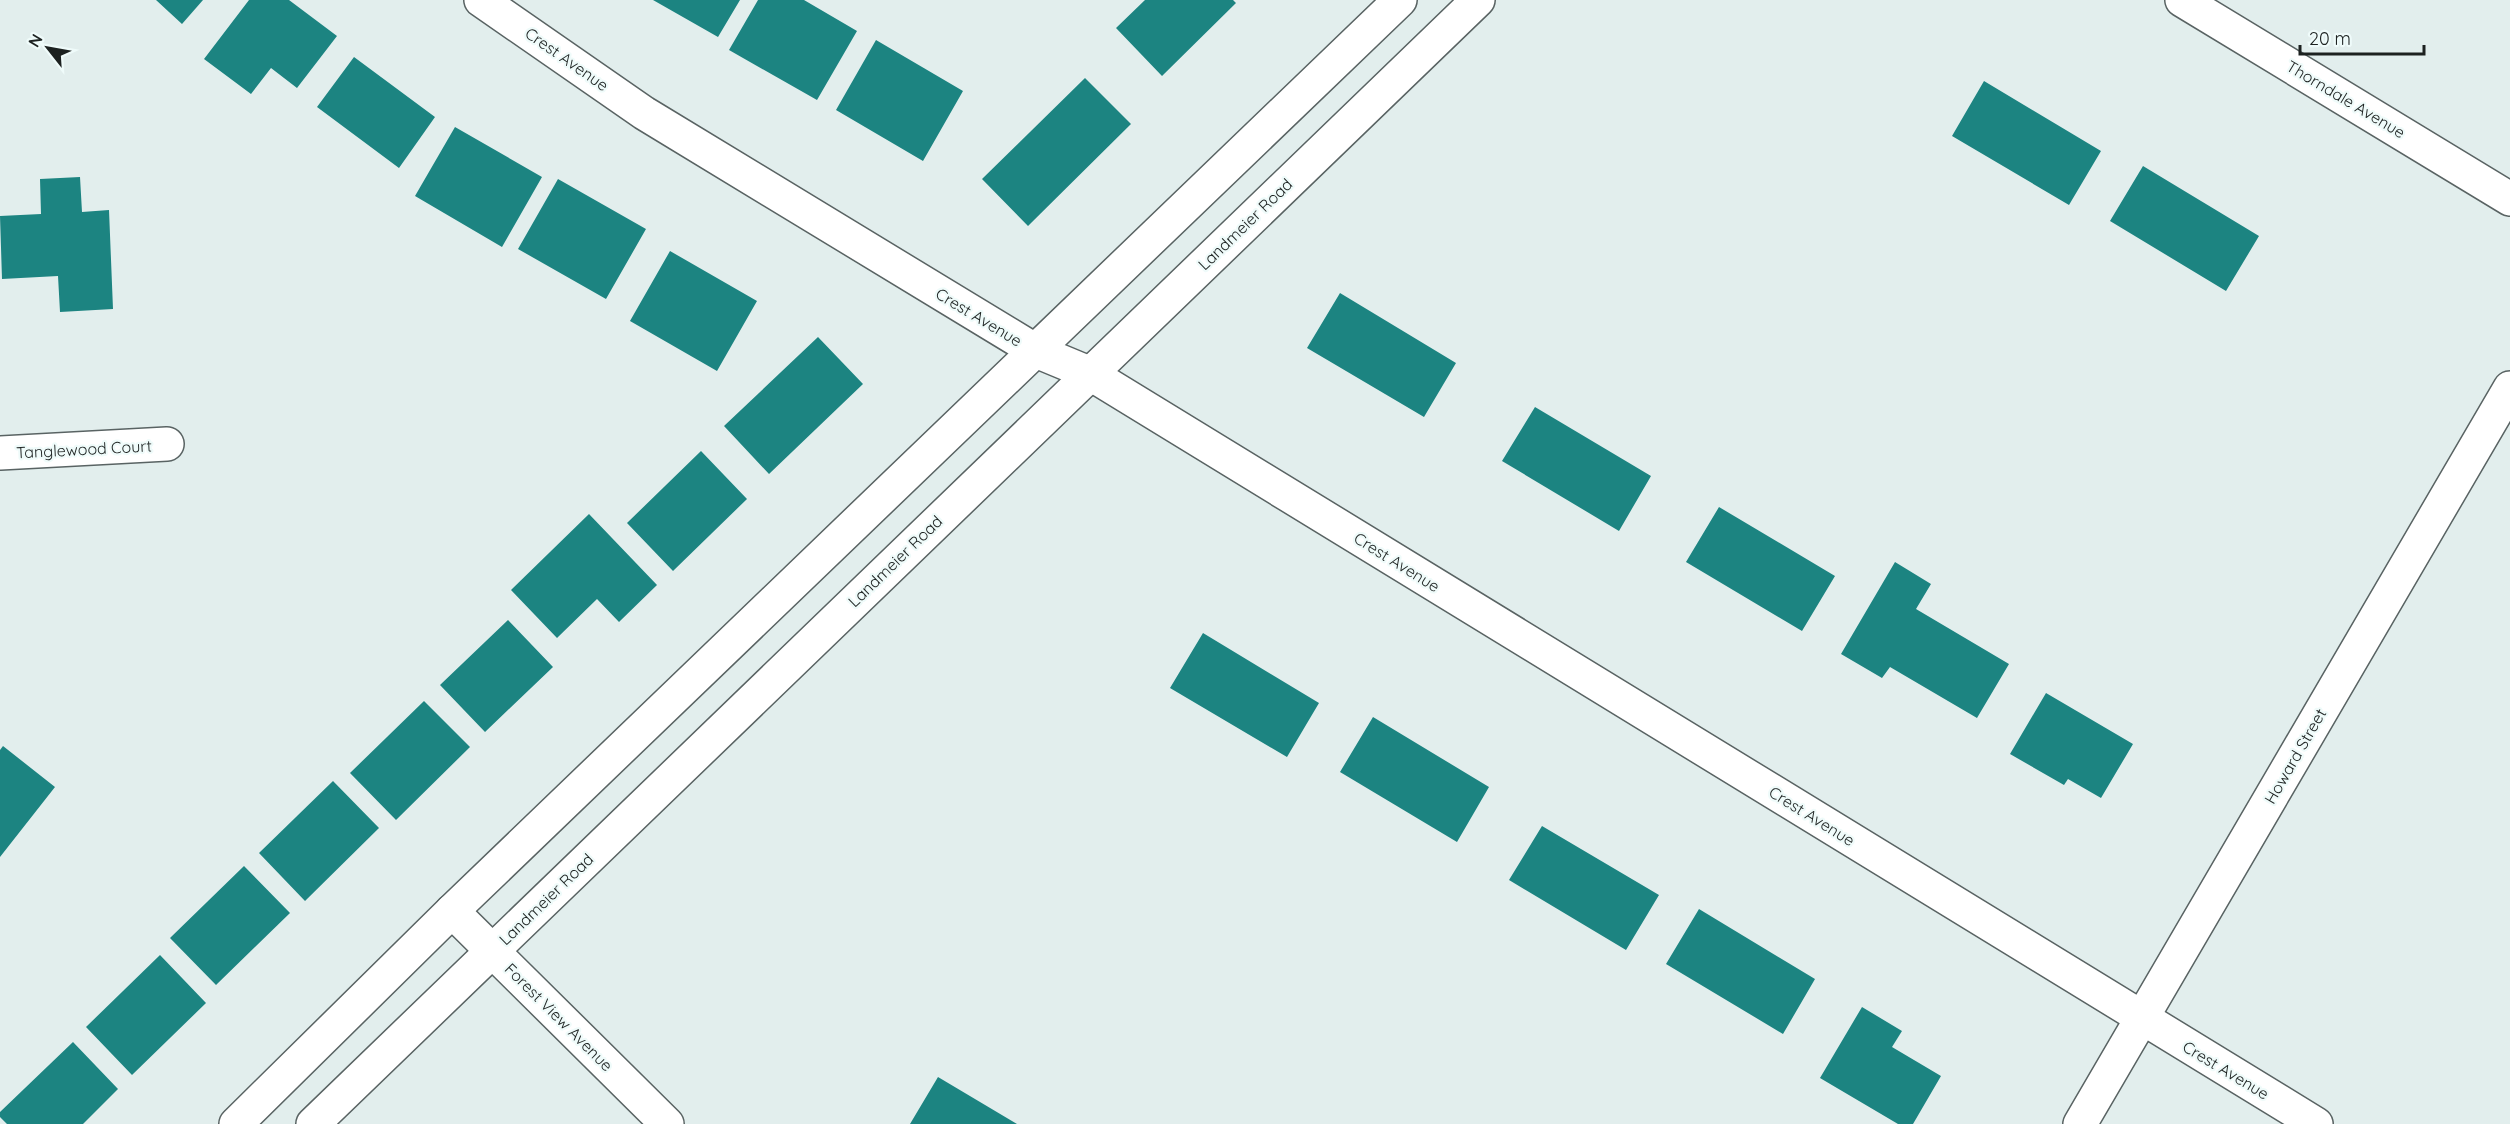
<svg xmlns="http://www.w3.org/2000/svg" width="2510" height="1124" font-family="Quicksand,sans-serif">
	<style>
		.building { fill: #1c8481 }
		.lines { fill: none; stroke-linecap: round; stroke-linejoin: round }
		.minor-casing { stroke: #596363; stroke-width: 36 }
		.tertiary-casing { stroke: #596363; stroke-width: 36 }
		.minor { stroke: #fff; stroke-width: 33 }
		.tertiary { stroke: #fff; stroke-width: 33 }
		.labels { text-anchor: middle; stroke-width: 4.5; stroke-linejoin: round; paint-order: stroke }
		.street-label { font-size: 16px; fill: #1c2120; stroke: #effbfa }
	</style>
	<rect width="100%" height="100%" fill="#e2eeed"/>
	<path class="building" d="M156,0H203L182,24Z
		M249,0H289L337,36L297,88L271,68L251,94L204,59Z
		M653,0H740L718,37Z
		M758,0H804L857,31L817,100L729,50Z
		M1145,0H1233L1236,3L1162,76L1116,28Z
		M876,40L963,91L923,161L836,110Z
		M354,57L435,117L399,168L317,107Z
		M1085,78L1131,124L1028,226L982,179Z
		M1984,81L2101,151L2069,205L1952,136Z
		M455,127L542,177L502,247L415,196Z
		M2143,166L2259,236L2226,291L2110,221Z
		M80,177L82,212L109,210L113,309L60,312L58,276L2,279L0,216L41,214L40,179Z
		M558,179L646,229L606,299L518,249Z
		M670,251L757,301L717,371L630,321Z
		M1340,293L1456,363L1424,417L1307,348Z
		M818,337L863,384L769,474L724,426Z
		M1535,407L1651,476L1619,531L1502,461Z
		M701,451L747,499L673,571L627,523Z
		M1719,507L1835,576L1802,631L1686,562Z
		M589,514L657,585L619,622L597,599L557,638L511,590Z
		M1895,562L1931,584L1916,609L2009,664L1977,718L1890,667L1882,678L1841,654Z
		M508,620L553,667L485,732L440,685Z
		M1203,633L1319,703L1287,757L1170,688Z
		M2046,693L2133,744L2101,798L2068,779L2064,785L2010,754Z
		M424,701L470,747L396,820L350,773Z
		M1373,717L1489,787L1457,842L1340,772Z
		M3,746L55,787L0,857V750Z
		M333,781L379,828L305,901L259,853Z
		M1542,826L1659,895L1626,950L1509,880Z
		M244,866L290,913L216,985L170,938Z
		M1699,909L1815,979L1783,1034L1666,964Z
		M160,955L206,1003L132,1075L86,1027Z
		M1862,1007L1902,1031L1892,1047L1941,1076L1913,1124H1898L1820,1078Z
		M73,1042L118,1089L83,1124H7L0,1117V1112Z
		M938,1077L1017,1124H910Z"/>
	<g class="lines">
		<defs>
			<path id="minor" d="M481,0L644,113L1036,351L1089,373L2316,1124
				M2182,0L2510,199
				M0,453L167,444
				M452,911L667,1124
				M2080,1124L2510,388"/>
			<path id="tertiary" d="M236,1124L452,911L1400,0
				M313,1124L1478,0"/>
		</defs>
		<use href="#minor" class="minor-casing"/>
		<use href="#tertiary" class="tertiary-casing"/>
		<use href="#minor" class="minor"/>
		<use href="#tertiary" class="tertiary"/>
	</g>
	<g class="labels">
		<g class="street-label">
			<text transform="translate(567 59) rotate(35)" y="6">Crest Avenue</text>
			<text transform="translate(2346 99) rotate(31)" y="6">Thorndale Avenue</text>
			<text transform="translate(1245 224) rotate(-44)" y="6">Landmeier Road</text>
			<text transform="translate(979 317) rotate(31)" y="6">Crest Avenue</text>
			<text transform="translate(84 449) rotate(-3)" y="6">Tanglewood Court</text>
			<text transform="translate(895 561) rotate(-44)" y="6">Landmeier Road</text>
			<text transform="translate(1397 562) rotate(32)" y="6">Crest Avenue</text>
			<text transform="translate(2295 756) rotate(-60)" y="6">Howard Street</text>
			<text transform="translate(1812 816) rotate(32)" y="6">Crest Avenue</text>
			<text transform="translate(546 899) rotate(-44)" y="6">Landmeier Road</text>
			<text transform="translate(559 1017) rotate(45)" y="6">Forest View Avenue</text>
			<text transform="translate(2226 1070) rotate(31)" y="6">Crest Avenue</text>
		</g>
	</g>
	<g transform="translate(48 48) rotate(301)" stroke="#effbfa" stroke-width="4.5" paint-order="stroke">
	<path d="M0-4.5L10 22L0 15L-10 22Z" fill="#1c2120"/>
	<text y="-9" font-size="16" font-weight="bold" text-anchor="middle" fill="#1c2120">N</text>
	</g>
	<path d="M2300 45v9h124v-9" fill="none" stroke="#1c2120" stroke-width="3"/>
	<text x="2309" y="45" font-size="18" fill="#1c2120" stroke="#effbfa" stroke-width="4.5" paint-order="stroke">20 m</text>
</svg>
